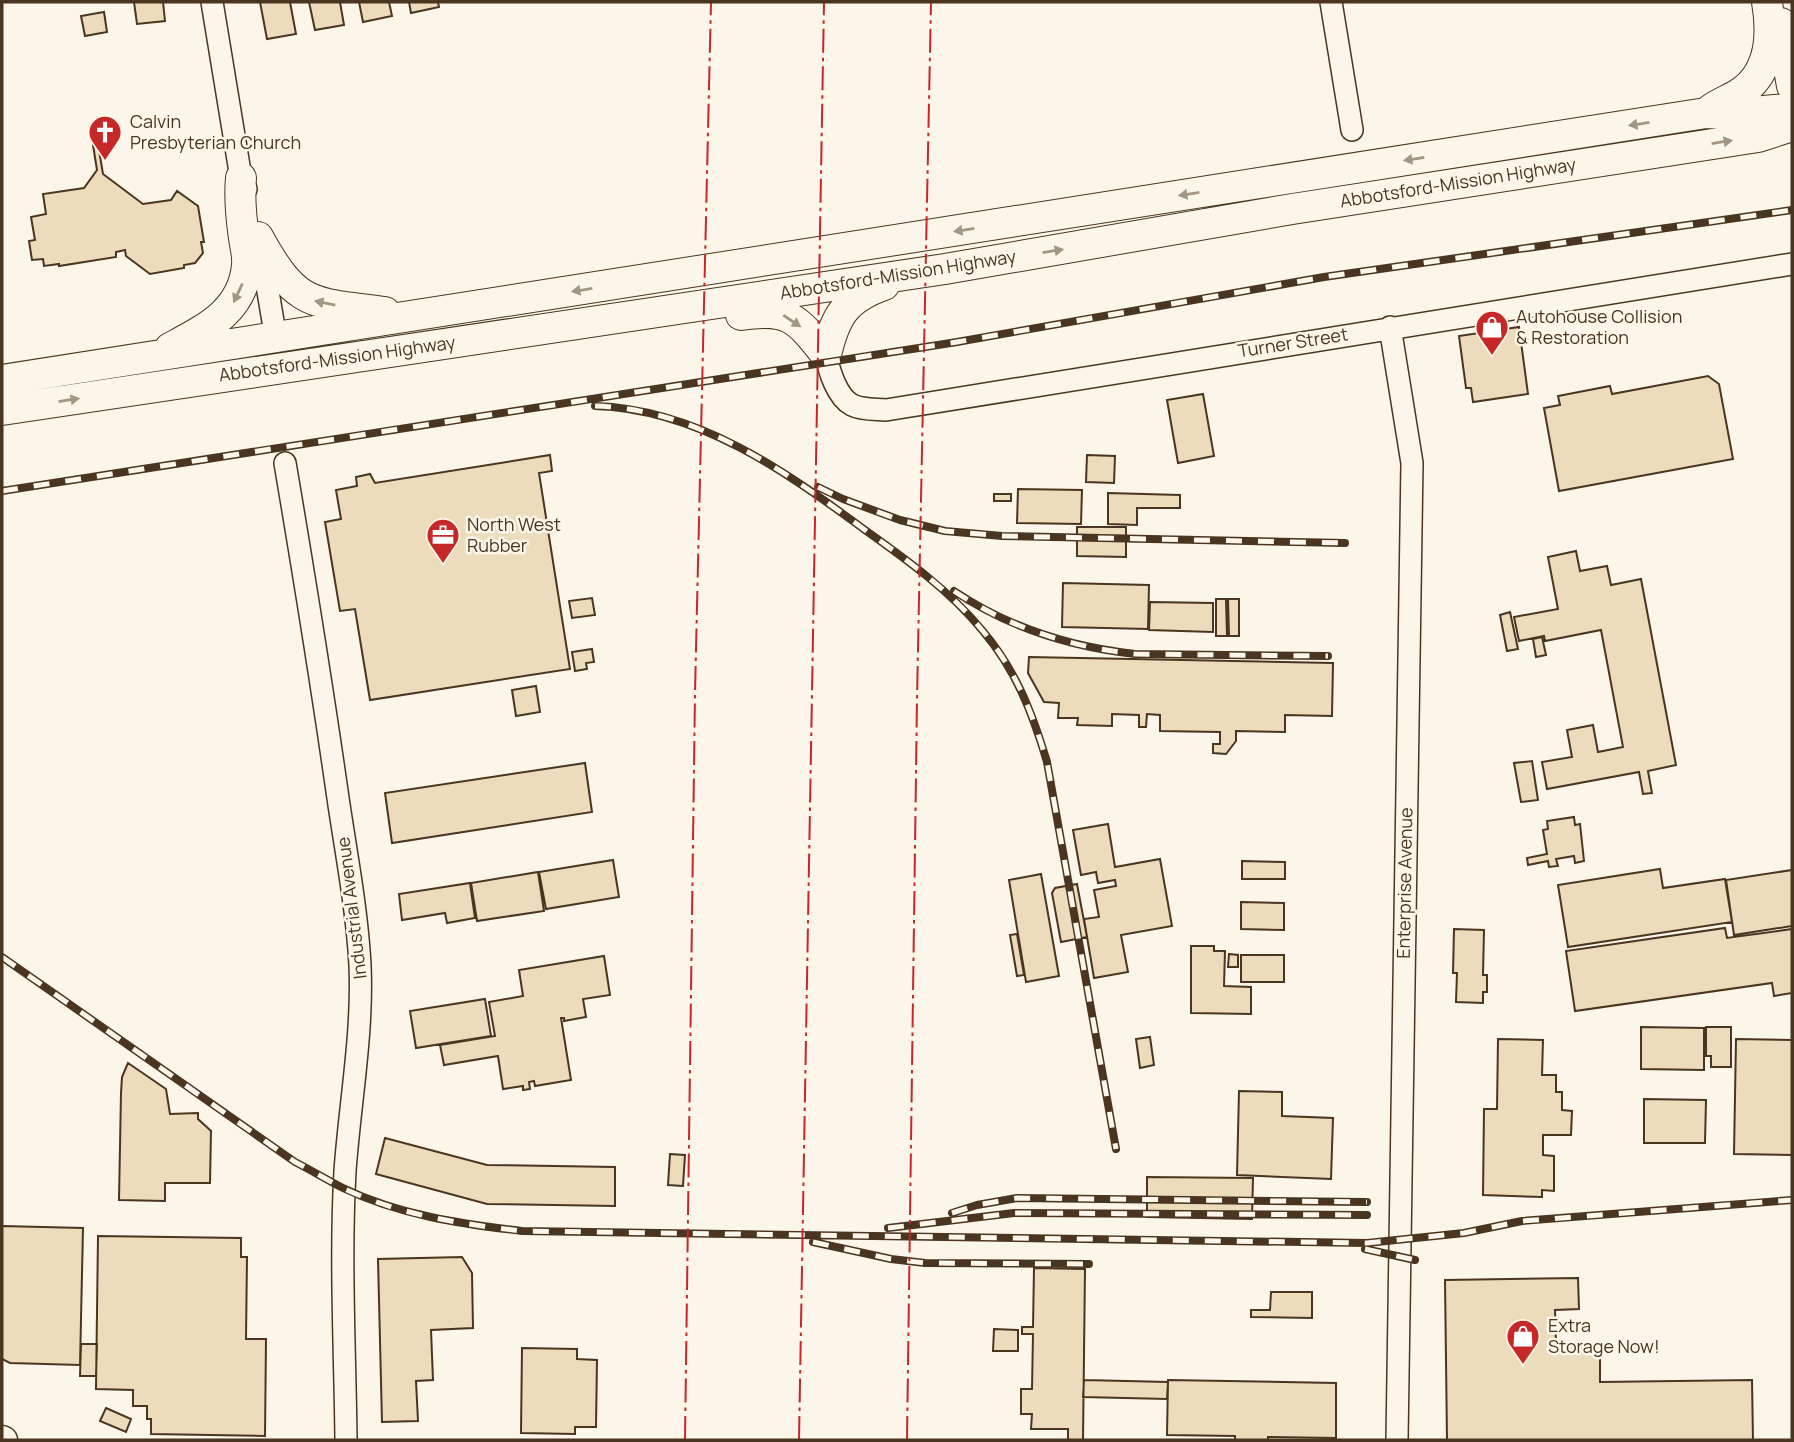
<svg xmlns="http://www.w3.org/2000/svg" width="1794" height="1442" font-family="Manrope,sans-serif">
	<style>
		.building { fill: #ecdcbc; stroke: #4a3520; stroke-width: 2 }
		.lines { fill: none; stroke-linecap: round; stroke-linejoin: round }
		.minor-casing { stroke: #4a3520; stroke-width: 24 }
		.major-casing { stroke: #4a3520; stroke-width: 29 }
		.highway-casing { stroke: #4a3520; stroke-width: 32 }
		.minor { stroke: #fbf6e9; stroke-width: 21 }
		.major { stroke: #fbf6e9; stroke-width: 26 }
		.highway { stroke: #fbf6e9; stroke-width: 30 }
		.rail-casing { stroke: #4a3520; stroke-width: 8 }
		.rail { stroke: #fbf6e9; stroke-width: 5; stroke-dasharray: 16; stroke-linecap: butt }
		.power { stroke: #c62828; stroke-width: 2; stroke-dasharray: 24 5 3.5 5; stroke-linecap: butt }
		.oneway { fill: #a29684 }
		.labels { text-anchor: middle; stroke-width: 5; stroke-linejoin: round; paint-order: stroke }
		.poi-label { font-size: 18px; fill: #4a3520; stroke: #fbf6e9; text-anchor: start }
		.street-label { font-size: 18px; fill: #4a3520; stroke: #fbf6e9 }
	</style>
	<rect width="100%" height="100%" fill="#fbf6e9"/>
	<path class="building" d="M134,2H163L165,21L137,24Z
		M260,2H290L296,34L267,39Z
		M309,2H340L344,25L315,30Z
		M359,2H389L392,16L363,22Z
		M409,2H438L439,7L411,13Z
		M104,12L107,32L85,36L81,16Z
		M98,144L103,174L143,204L171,200L177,191L198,206L204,242H201L203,253L195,263L184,265V268L150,274L126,256L125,250L116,252V257L59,266V264L44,266L43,259L32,260L29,241L35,240L31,217L46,214L43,194L84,188L97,170L93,145Z
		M1519,327L1528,394L1473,402L1471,388H1466L1459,336Z
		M1708,376L1719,384L1733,459L1559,491L1544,408L1560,405L1558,396L1610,386L1612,394Z
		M1203,394L1214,456L1178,463L1167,400Z
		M550,455L552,471L539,473L570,669L370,700L355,609L340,611L325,522L341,519L336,490L357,486L356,477L370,474L375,483Z
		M1087,455L1115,456L1114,483L1086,482Z
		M1018,489L1082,490L1081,524L1017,523Z
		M1108,493L1180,495V508H1137V525L1108,524Z
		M994,494H1011V501H994Z
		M1077,527H1126V557L1077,556Z
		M1576,551L1580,571L1607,566L1611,585L1641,579L1676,765L1648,771L1652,793L1643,794L1639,772L1547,789L1542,762L1572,757L1567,730L1593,725L1598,752L1623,747L1601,630L1545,641L1544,636L1519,641L1514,617L1558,609L1548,557Z
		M1063,583L1149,585L1148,629L1062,627Z
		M592,598L595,615L572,618L569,601Z
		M1216,599H1226L1227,636H1216Z
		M1228,599H1239V636H1229Z
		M1150,602L1213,603V632L1149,630Z
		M1510,612L1518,649L1507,651L1500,615Z
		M1542,637L1546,655L1536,657L1533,639Z
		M592,649L594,662L586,663L587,669L575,671L572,652Z
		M1029,657L1333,663L1332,716L1285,715V732L1236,731V741L1226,754L1213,753V744H1220V732L1160,731V715L1147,714L1146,727H1139V715L1112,714V726L1077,725L1078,718H1058L1059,703L1044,702L1028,673Z
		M536,686L540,712L516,716L512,690Z
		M1532,761L1538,800L1521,802L1514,763Z
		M585,763L592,812L392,843L385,793Z
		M1574,817L1575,825L1580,824L1584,861L1575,863L1574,856L1556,859L1558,866L1549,867L1548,861L1528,865L1527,858L1547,854L1543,830L1548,829L1547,821Z
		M1108,824L1115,867L1160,859L1172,926L1121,935L1128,972L1094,978L1084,919L1099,917L1094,890L1116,886L1115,880L1098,883L1096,872L1081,875L1073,830Z
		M613,860L619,897L546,909L539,872Z
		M1242,861L1285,862V879H1242Z
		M1660,869L1663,888L1725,879L1732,922L1568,947L1558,885Z
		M1792,870V926L1734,935L1726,880Z
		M538,872L544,911L477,921L471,883Z
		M1041,874L1059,976L1026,982L1009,880Z
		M470,883L475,918L447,923L445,913L402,920L399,894Z
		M1077,884L1087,937L1061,942L1052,893L1055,888Z
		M1241,902L1284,903V930L1241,929Z
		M1725,928L1727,938L1792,929V993L1774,996L1772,983L1575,1011L1566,951Z
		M1454,929L1484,930L1483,975H1487V992H1483V1003L1456,1002L1457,973H1453Z
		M1017,934L1024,975L1017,976L1010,935Z
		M1191,946H1214V951H1225L1224,986L1251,987V1014L1191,1013Z
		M1229,954L1238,955V967H1228Z
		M1241,955H1284V982H1241Z
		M604,956L610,995L583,999L586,1017L564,1021V1018H561L571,1080L535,1086L534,1081L529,1082L530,1089L523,1090V1086L503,1089L498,1056L444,1065L440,1045L495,1036L489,1002L523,996L519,970Z
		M485,999L491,1036L416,1048L410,1011Z
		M1641,1027L1704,1028V1070L1641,1069Z
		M1706,1027H1731V1067H1711V1056H1706Z
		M1150,1037L1154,1065L1140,1068L1136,1039Z
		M1498,1039L1543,1040L1542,1075H1556V1092H1562V1110L1572,1111L1571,1135H1543V1155L1554,1156V1191L1542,1190V1197L1483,1195L1484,1109H1497Z
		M1736,1039L1792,1040V1155L1734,1154Z
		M128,1063L166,1089L170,1114L198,1113V1119L211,1131L210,1183H165V1201L119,1200L121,1093L122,1077Z
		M1239,1091L1282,1092V1116L1333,1118L1331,1179L1237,1175Z
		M1644,1099L1706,1100L1705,1143H1644Z
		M385,1138L487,1165L615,1167V1206L487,1204L376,1174Z
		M670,1154L685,1155L683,1186L668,1185Z
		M1147,1177L1253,1178L1252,1219L1147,1217Z
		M2,1226L83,1228L80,1365L10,1363L2,1359Z
		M98,1236L241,1238V1257H247L246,1339H266L265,1436L151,1434V1419H147V1406H133V1390L96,1389Z
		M462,1257L472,1273L473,1328L431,1330L433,1380L416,1381L418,1421L382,1422L378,1259Z
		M1034,1268L1085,1269L1083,1440H1068V1429H1031L1032,1414H1021V1389H1032L1033,1334H1022V1327H1033Z
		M1578,1278L1579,1309L1555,1310L1556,1344L1582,1343V1352H1600V1382L1752,1380L1753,1440H1447L1445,1280Z
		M1271,1292H1312V1318L1251,1317V1310H1270Z
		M994,1329L1018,1330V1351H993Z
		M81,1344H97L96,1376H80Z
		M522,1348L577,1349V1359L597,1360L596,1427H575V1434L521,1433Z
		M1084,1380L1168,1382L1167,1399L1083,1397Z
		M1168,1380L1336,1383V1438L1268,1437V1440H1235V1436L1167,1435Z
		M106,1408L131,1419L126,1432L100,1421Z"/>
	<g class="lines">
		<defs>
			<path id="minor" d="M212,2L241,178L246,189
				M1331,2L1352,130
				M261,250L276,339
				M1390,327L1412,463L1397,1440
				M826,355C829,371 837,397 852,405C862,410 875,409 886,410L1792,264
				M285,463C304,575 322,686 338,798C346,853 357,909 360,965C363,1034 350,1102 345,1171C340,1260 345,1351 346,1440"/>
			<path id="major" d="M2,1439L4,1440"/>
			<path id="highway" d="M1781,23L1792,86
				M1710,110C1718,104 1726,101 1735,96C1771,77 1773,37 1767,2
				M258,237C297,308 311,302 385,312
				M741,315C789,308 797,318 826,355
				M170,348C207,328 243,311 247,265C248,256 245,246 244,238C241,217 239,199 241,178
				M826,355C835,316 845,299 884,285
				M2,380L1706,113C1733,115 1764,110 1792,109
				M2,410L945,269L1292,209L1758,137L1792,126"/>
		</defs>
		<use href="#minor" class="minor-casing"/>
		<use href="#major" class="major-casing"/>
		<use href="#highway" class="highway-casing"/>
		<use href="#minor" class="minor"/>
		<use href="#major" class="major"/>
		<use href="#highway" class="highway"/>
		<defs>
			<path id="rail" d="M595,406C698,409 785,471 865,530C907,560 949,590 982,630C1016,670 1032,712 1047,762L1116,1149
				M818,487L843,499L900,520L945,531L1002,536L1345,543
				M2,491L957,342L1324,277L1792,210
				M954,591C1008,627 1070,647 1135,654L1328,656
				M2,957L295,1162C311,1170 327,1180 343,1188C399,1215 461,1224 522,1231L1367,1243L1464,1233L1522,1221L1792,1200
				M952,1213L977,1205L1017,1198L1367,1202
				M888,1228L1014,1213L1367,1215
				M813,1242L891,1259L925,1263L1089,1264
				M1365,1249L1415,1260"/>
		</defs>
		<use href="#rail" class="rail-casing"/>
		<use href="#rail" class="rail"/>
		<path class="power" d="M685,1440L695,693L711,2
			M799,1440L824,2
			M907,1440L917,699L931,2"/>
	</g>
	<defs><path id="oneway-solid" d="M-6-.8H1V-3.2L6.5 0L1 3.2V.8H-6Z" transform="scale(1.75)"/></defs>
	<g class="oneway">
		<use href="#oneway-solid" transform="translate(1639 124) rotate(171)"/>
		<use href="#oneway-solid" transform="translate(1722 142) rotate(-9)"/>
		<use href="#oneway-solid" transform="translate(1414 159) rotate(171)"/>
		<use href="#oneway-solid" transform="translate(1189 194) rotate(171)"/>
		<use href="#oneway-solid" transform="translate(964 230) rotate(171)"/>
		<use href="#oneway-solid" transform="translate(1053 251) rotate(-9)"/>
		<use href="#oneway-solid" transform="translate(582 290) rotate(171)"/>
		<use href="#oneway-solid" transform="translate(238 293) rotate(115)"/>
		<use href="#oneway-solid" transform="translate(325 303) rotate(-169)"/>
		<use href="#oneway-solid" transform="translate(792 321) rotate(34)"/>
		<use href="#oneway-solid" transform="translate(69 400) rotate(-9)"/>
	</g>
	<defs>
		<symbol id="church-pin" viewBox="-11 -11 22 30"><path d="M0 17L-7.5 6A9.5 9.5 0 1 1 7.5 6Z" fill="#c62828" stroke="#fbf6e9"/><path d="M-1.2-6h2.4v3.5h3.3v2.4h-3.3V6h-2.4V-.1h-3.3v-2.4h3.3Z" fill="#fff"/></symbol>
		<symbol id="shop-pin" viewBox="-11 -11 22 30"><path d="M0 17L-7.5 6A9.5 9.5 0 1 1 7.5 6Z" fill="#c62828" stroke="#fbf6e9"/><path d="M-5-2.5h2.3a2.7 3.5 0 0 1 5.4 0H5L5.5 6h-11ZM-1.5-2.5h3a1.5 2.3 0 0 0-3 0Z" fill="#fff"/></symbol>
		<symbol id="office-pin" viewBox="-11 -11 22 30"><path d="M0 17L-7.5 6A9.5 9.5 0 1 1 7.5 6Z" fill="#c62828" stroke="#fbf6e9"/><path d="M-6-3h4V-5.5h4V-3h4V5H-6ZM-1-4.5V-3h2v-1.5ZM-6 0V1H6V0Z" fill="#fff"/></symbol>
	</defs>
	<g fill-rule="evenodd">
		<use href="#church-pin" x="86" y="113" width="38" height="52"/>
		<use href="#shop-pin" x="1473" y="308" width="38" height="52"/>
		<use href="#office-pin" x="424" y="516" width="38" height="52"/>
		<use href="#shop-pin" x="1504" y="1317" width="38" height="52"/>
	</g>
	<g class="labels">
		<g class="poi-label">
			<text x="130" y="128">Calvin<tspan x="130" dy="21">Presbyterian Church</tspan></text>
			<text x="1516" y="323">Autohouse Collision<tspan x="1516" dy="21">&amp; Restoration</tspan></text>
			<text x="467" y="531">North West<tspan x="467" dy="21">Rubber</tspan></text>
			<text x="1548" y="1332">Extra<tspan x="1548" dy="21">Storage Now!</tspan></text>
		</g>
		<g class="street-label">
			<text transform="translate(1458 183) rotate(-9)" y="6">Abbotsford-Mission Highway</text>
			<text transform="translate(898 275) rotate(-9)" y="6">Abbotsford-Mission Highway</text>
			<text transform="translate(1293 343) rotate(-9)" y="6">Turner Street</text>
			<text transform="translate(337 359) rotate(-8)" y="6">Abbotsford-Mission Highway</text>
			<text transform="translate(1405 883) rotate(-89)" y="6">Enterprise Avenue</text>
			<text transform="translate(352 908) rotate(-97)" y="6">Industrial Avenue</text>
		</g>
	</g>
	<rect width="1794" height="1442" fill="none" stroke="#4a3520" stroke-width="7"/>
</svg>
